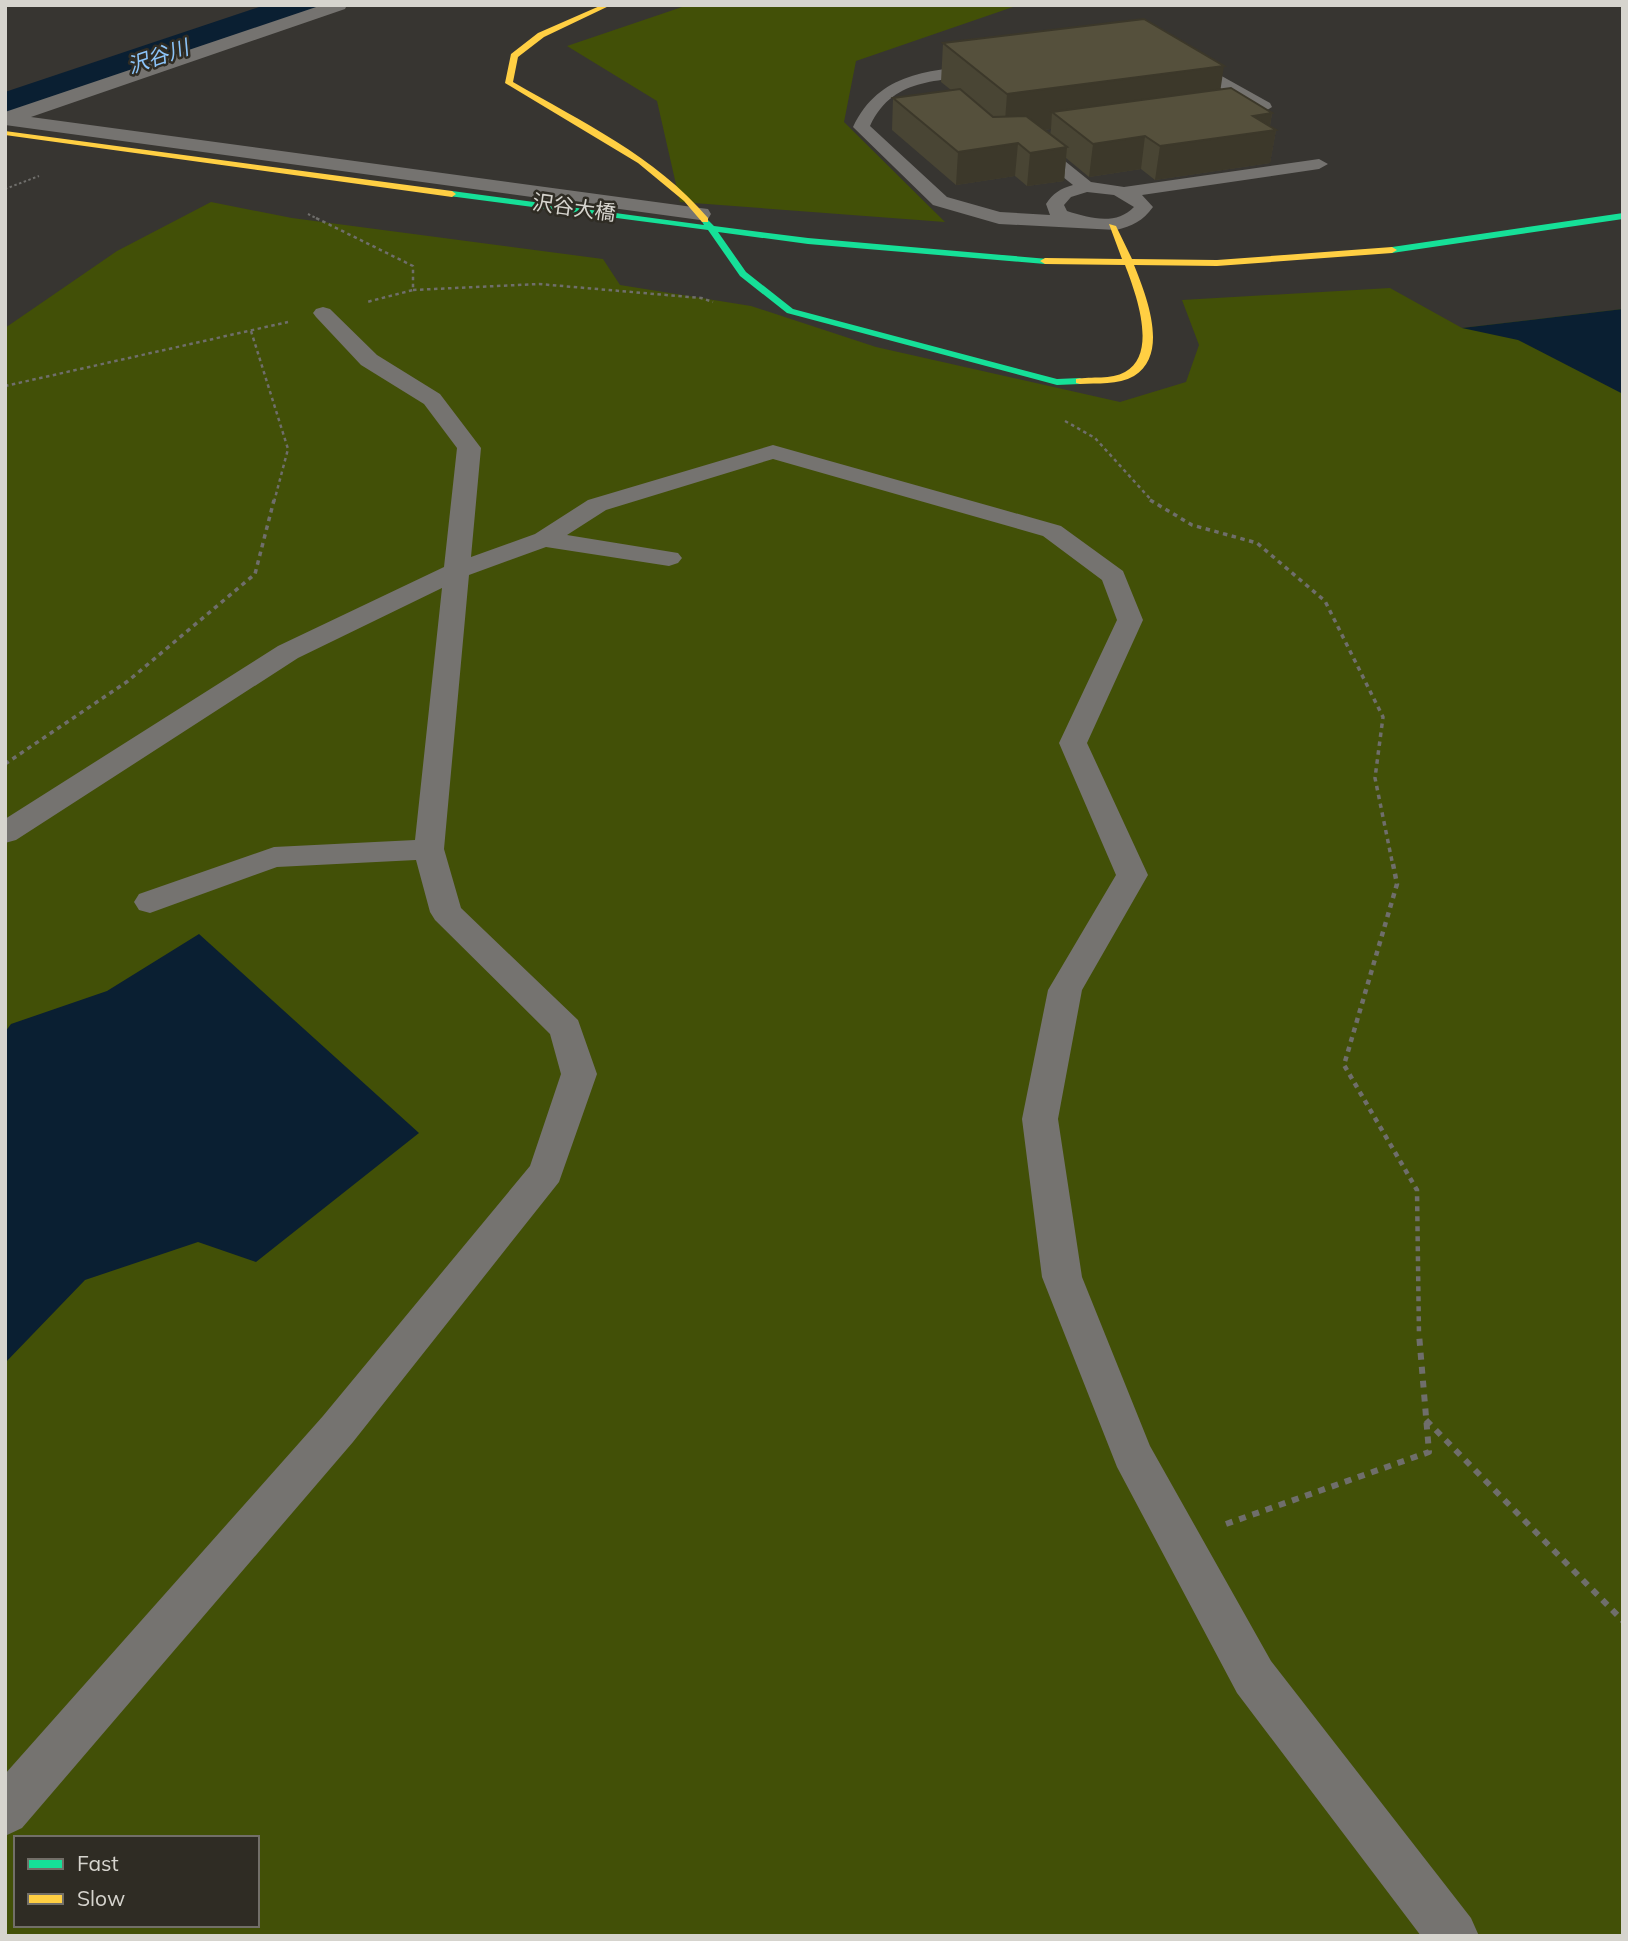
<svg xmlns="http://www.w3.org/2000/svg" width="1628" height="1941" font-family="Mulish,'Noto Sans JP',sans-serif">
	<style>
		.green { fill: #425007; fill-rule: evenodd }
		.water { fill: #0a1f32 }
		.lines { fill: none; stroke-linecap: round; stroke-linejoin: round }
		.river { fill: #0a1f32; fill-rule: evenodd }
		.path-far4 { stroke: #6f6e6b; stroke-width: 2; stroke-dasharray: 2.5 2.5; stroke-linecap: butt }
		.path-far3 { stroke: #6f6e6b; stroke-width: 2.5; stroke-dasharray: 3.5 3.5; stroke-linecap: butt }
		.path-far2 { stroke: #6f6e6b; stroke-width: 3.5; stroke-dasharray: 4.5 4.5; stroke-linecap: butt }
		.path-far1 { stroke: #6f6e6b; stroke-width: 4.5; stroke-dasharray: 5 5; stroke-linecap: butt }
		.path { stroke: #6f6e6b; stroke-width: 6; stroke-dasharray: 7 7; stroke-linecap: butt }
		.lane { fill: #757370; fill-rule: evenodd }
		.street { fill: #757370; fill-rule: evenodd }
		.fast { fill: #16e098; fill-rule: evenodd }
		.slow { fill: #ffcf43; fill-rule: evenodd }
		.wall { fill: #494534; fill-rule: evenodd }
		.shaded-wall { fill: #3c382a }
		.building { fill: #55503c; stroke: #3c382a; stroke-width: 2 }
		.labels { text-anchor: middle; stroke-width: 5; stroke-linejoin: round; paint-order: stroke }
		.far-water-label { font-size: 21px; font-style: italic; fill: #8cc4f9; stroke: #2f2c24 }
		.far-street-label { font-size: 21px; fill: #d6d4ce; stroke: #2f2c24 }
	</style>
	<rect width="100%" height="100%" fill="#373531"/>
	<path class="green" d="M688,5H1019L856,61L844,122L945,222L680,202L657,101L567,46Z
		M211,202L292,218L603,259L620,285L751,306L876,347L1120,402L1186,382L1199,345L1182,300L1390,288L1462,328L1623,309V1936H5V328L117,251ZM16,1838H257V1925H16Z"/>
	<path class="water" d="M1623,309V394L1518,340L1462,328Z
		M199,934L419,1133L256,1262L198,1242L85,1280L5,1363V1032L11,1024L107,991Z"/>
	<g class="lines">
		<path class="river" d="M265,5H332L326,14L5,124V92Z"/>
		<path class="path-far4" d="M5,189L39,176
			M308,214L320,220"/>
		<path class="path-far3" d="M316,218L413,266V290L367,302
			M413,290L539,284L701,298L713,302
			M251,331L288,449L274,502
			M5,386L288,322
			M1065,421L1095,438L1153,502"/>
		<path class="path-far2" d="M1150,500L1192,525L1257,543L1325,601L1383,717L1375,778L1393,866
			M5,764L128,681L255,574L274,500"/>
		<path class="path-far1" d="M1393,864L1397,884L1344,1065L1417,1190L1419,1336"/>
		<path class="path" d="M1426,1420L1623,1621
			M1226,1524L1429,1452L1419,1334"/>
		<path class="lane" d="M1184,55L1270,103L1272,107L1264,112L1213,117L1211,113L1213,109L1247,104L1178,63L1176,60Z
			M985,64L993,69L991,72C943,84 895,73 870,126L947,197L1000,212L1050,215L1046,204C1053,193 1060,189 1073,185L1023,145L1020,141L1029,136L1035,137L1091,182L1124,187L1319,159L1328,164L1319,169L1142,195L1153,207C1143,221 1132,226 1116,230L999,224L933,205L853,127C880,71 930,71 985,64ZM1087,192L1114,195L1134,207C1116,226 1089,218 1067,211L1064,205L1071,197Z
			M323,307L330,309L377,355L440,394L481,448L471,557L535,534L588,500L773,445L1061,526L1123,571L1143,620L1087,743L1148,875L1082,990L1058,1119L1082,1277L1150,1446L1271,1661L1471,1918L1479,1936H1421L1237,1693L1117,1467L1042,1277L1022,1119L1048,990L1116,875L1059,743L1117,620L1102,580L1043,536L773,459L606,510L567,535L678,553L682,558L678,563L669,566L546,547L469,575L444,849L461,908L578,1020L597,1074L559,1182L353,1442L22,1828L5,1836V1774L323,1416L530,1166L561,1074L550,1034L435,920L430,912L416,860L277,867L150,913L139,910L134,902L139,894L274,847L415,840L442,588L298,658L16,840L5,843V819L278,646L444,567L457,448L424,404L361,365L316,317L313,313L316,309Z"/>
		<path class="street" d="M322,5H347L345,9L31,117L700,208L708,209L711,214L708,219L700,220L5,125V112Z"/>
		<path class="fast" d="M452,191L704,225L701,220L705,217L714,226L808,238L1048,259L1050,261L1045,264L808,244L718,232L746,272L793,309L1057,379L1080,378L1085,381L1080,384L1057,385L787,313L740,276L708,230L449,196V192Z
			M1623,213V219L1392,253L1387,250L1392,247Z"/>
		<path class="slow" d="M602,5H611L544,37L518,57L513,82C582,122 655,156 708,218V222H702L684,201L638,163L505,83L511,54L538,33Z
			M5,131L452,191L456,194L452,197L5,135Z
			M1109,224L1116,226L1132,259L1217,260L1392,247L1397,250L1392,253L1217,266L1134,265C1146,295 1170,354 1134,376C1118,385 1097,383 1080,384L1076,383V379C1092,376 1111,380 1125,372C1159,354 1135,291 1125,265L1045,264L1040,261L1045,258L1122,259Z"/>
	</g>
	<path class="wall" d="M943,43L1220,89L1272,113L1270,126L1276,130L1270,163L1155,180L1141,169L1089,177L1066,158L1064,181L1027,186L1015,176L956,185L892,130L893,98L951,90L941,82ZM1051,129L1050,135L1044,130Z"/>
	<path class="shaded-wall" d="M1224,66L1218,106L1052,112L1051,129L1004,135L1007,94Z
		M1272,113L1269,131L1276,130L1270,163L1155,180L1160,146L1253,116Z
		M1145,136L1141,169L1089,177L1093,144Z
		M1018,143L1015,176L956,185L958,152Z
		M1067,147L1064,181L1027,186L1030,153Z"/>
	<path class="building" d="M1144,19L1224,66L1007,94L943,43Z
		M1231,88L1272,113L1253,116L1276,130L1160,146L1145,136L1093,144L1052,112Z
		M960,89L993,117L1026,116L1067,147L1030,153L1018,143L958,152L893,98Z"/>
	<g class="labels">
		<g class="far-water-label">
			<text transform="translate(158 57) rotate(-19)" y="7">沢谷川</text>
		</g>
		<g class="far-street-label">
			<text transform="translate(574 208) rotate(8)" y="7">沢谷大橋</text>
		</g>
	</g>
	<rect width="1628" height="1941" fill="none" stroke="#d6d4ce" stroke-width="14"/>
	<rect x="14" y="1836" width="245" height="91" fill="#2f2c24" stroke="#726f68" stroke-width="2"/>
	<rect x="28" y="1859" width="35" height="10" fill="#16e098" stroke="#726f68" stroke-width="2"/>
	<text x="77" y="1871" font-size="21" fill="#d6d4ce">Fast</text>
	<rect x="28" y="1894" width="35" height="10" fill="#ffcf43" stroke="#726f68" stroke-width="2"/>
	<text x="77" y="1906" font-size="21" fill="#d6d4ce">Slow</text>
</svg>
